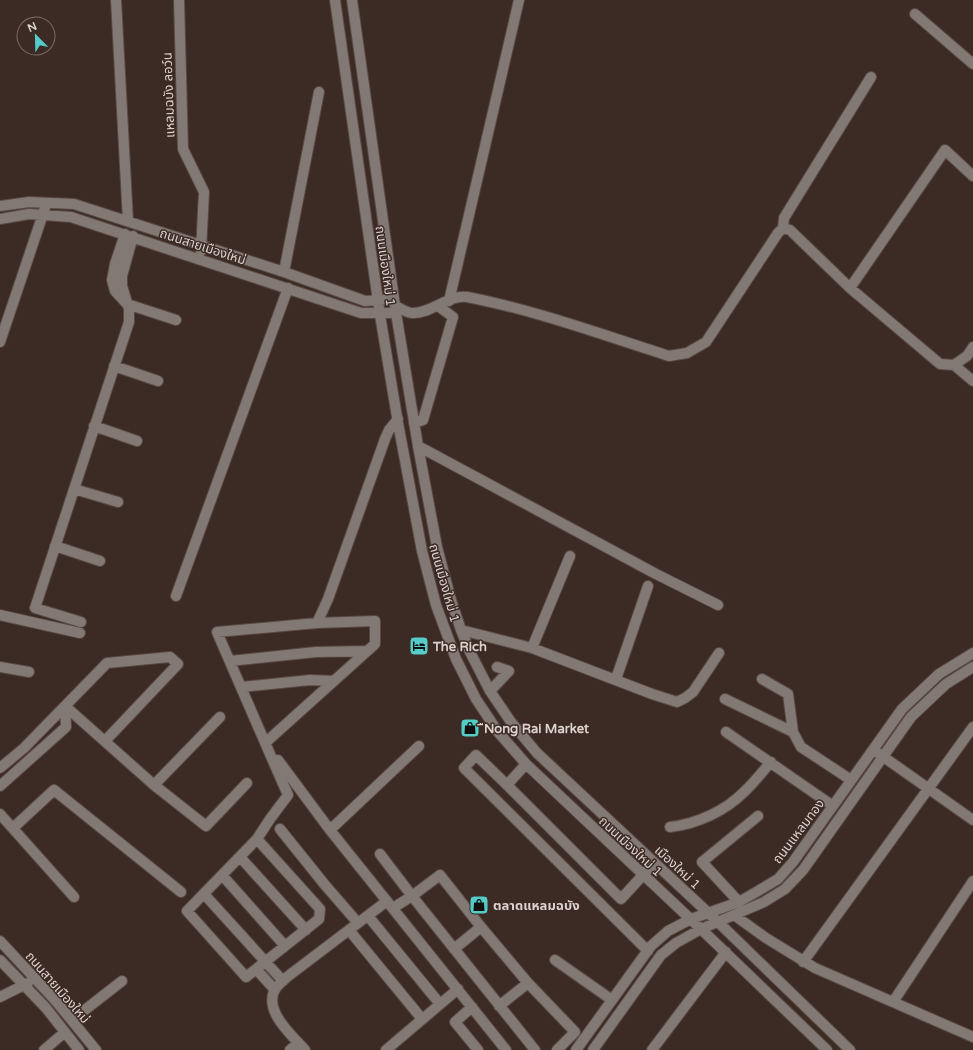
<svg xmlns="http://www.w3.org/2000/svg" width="973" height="1050" font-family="'Varela Round','Noto Sans Thai',sans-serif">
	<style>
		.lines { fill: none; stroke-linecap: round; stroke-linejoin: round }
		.minor-casing { stroke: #594942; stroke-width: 12 }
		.minor { stroke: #827975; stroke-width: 10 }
		.labels { text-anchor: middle; stroke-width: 3; stroke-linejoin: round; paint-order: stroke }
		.street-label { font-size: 13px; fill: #dcd1cd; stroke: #3c2b24 }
		.poi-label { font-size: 13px; font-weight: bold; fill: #dcd1cd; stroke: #3c2b24; text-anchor: start }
	</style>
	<rect width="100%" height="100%" fill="#3c2b24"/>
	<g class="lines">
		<defs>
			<path id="minor" d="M116,0L128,221
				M179,0L183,149L204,192L201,251
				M335,0L380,315L398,423L422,551L436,605L456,659L476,699L498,732L526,764L701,929L827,1050
				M352,0L396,313L418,446L437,547L451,600L461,630L470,652L490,691L511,722L537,753L718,922L850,1050
				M915,14L973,64
				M0,206L29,202L74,204L284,272L365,301L394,299
				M0,219L29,214L71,217L361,313H396
				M783,228L790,230L850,288L940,364L954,365L967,356L973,347
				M125,234L115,264L112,280L115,291L127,304L176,320
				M284,272L319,92
				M850,288L945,150L973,176
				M449,301L519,0
				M395,306C400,308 407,313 412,313C431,314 449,294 467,297C535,310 603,335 669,356L687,353L706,342L778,233L783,228L784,218L871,77
				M0,342L45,208
				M954,365L973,381
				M114,366L158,381
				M414,423L423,420L453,317L438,306
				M94,426L137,441
				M418,446L656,574L718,605
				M74,489L118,502
				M55,546L100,561
				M176,596L288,288
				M0,615L80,633
				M81,622L35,608L129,322V309L122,286V276L133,236
				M317,623L328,599L385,439L389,430L398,419
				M461,630L532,648L652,694L677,702L685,698L693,692L719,653
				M532,648L570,556
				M230,661L316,652L367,651
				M0,667L29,672
				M616,679L648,586
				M762,679L788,694L793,732
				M242,687L310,680L334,681
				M490,691L509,671L497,667
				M725,699L793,732L801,747L851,780
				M65,706L154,785L206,826L247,783
				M726,732L833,806
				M878,753L973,820
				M278,760L330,830L506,1050
				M526,764L507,785L476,755L464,768L648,951
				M0,768L24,748L107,663L170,657L178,664L105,741
				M154,785L220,717
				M507,785L621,899L654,863
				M0,786L66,727L65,706
				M0,814L74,897
				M670,827C697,824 725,811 744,792C754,783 762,772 771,762
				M13,828L54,790L181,892
				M280,829L325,885L358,923
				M330,830L419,746
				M257,839L320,909L319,919L246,977L187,911L257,839L270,819L288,795C264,741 241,687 217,632L317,623L375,621V644L265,743
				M380,854L412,896L440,875L481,927L528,983L575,1032L557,1050
				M240,857L306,930
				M222,875L285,946
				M204,894L283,981
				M739,902L702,862L758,816
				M393,908L412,896L535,1050
				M734,915L766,938L815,968L973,1037
				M368,916L440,1004
				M349,930L422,1019
				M0,941L55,1000L96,1050
				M454,949L481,927
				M0,960L46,1008L79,1050
				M555,960L612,1000
				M803,962L973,727
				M257,970L275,990
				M0,997L28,983
				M893,1002L973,881
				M499,1006L528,983
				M472,1007L455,1022L478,1050
				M72,1020L122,981
				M44,1050L65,1032
				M290,1050L298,1043
				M305,1050C292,1035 265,1013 274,991C276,986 283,981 287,977L387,901
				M386,1050L458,989
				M576,1050L651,946L668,931L691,919L739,902L758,891L778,879L793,862L902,709L939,674L973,653
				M593,1050L661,955L676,943L701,929L764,902L785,889L803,870L911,717L946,684L973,667
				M652,1050L726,952"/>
		</defs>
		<use href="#minor" class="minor-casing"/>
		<use href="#minor" class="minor"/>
	</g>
	<defs>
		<symbol id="hotel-square" viewBox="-11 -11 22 22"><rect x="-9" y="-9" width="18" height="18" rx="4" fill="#54cdc8" stroke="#3c2b24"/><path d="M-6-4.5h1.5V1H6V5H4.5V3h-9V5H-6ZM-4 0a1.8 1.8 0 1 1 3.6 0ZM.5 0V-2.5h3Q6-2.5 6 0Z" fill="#111"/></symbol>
		<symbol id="shop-square" viewBox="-11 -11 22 22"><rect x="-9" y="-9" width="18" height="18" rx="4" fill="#54cdc8" stroke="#3c2b24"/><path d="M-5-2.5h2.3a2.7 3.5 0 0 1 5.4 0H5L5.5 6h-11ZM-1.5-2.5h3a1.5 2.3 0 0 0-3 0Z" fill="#111"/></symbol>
	</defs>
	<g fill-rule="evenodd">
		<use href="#hotel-square" x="408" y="635" width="22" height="22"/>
		<use href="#shop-square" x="459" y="717" width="22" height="22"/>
		<use href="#shop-square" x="468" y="894" width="22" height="22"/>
	</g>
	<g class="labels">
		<g class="street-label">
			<text transform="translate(168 95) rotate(-92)" y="5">แหลมฉบัง ลอว์น</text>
			<text transform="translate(203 246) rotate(18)" y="5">ถนนสายเมืองใหม่</text>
			<text transform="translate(386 266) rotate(82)" y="5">ถนนเมืองใหม่ 1</text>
			<text transform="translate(445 583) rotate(74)" y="5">ถนนเมืองใหม่ 1</text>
			<text transform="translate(798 831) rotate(-53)" y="5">ถนนแหลมทอง</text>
			<text transform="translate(631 846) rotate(43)" y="5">ถนนเมืองใหม่ 1</text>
			<text transform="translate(678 867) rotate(43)" y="5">เมืองใหม่ 1</text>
			<text transform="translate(58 987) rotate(49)" y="5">ถนนสายเมืองใหม่</text>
		</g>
		<g class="poi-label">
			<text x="433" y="651">The Rich</text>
			<text x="484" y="733">ืNong Rai Market</text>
			<text x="493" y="910">ตลาดแหลมฉบัง</text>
		</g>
	</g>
	<g transform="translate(36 36) rotate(337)"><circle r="19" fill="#3c2b24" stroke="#7c6d68"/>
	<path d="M0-3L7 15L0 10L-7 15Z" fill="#54cdc8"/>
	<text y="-6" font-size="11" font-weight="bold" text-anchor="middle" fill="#dcd1cd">N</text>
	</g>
</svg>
